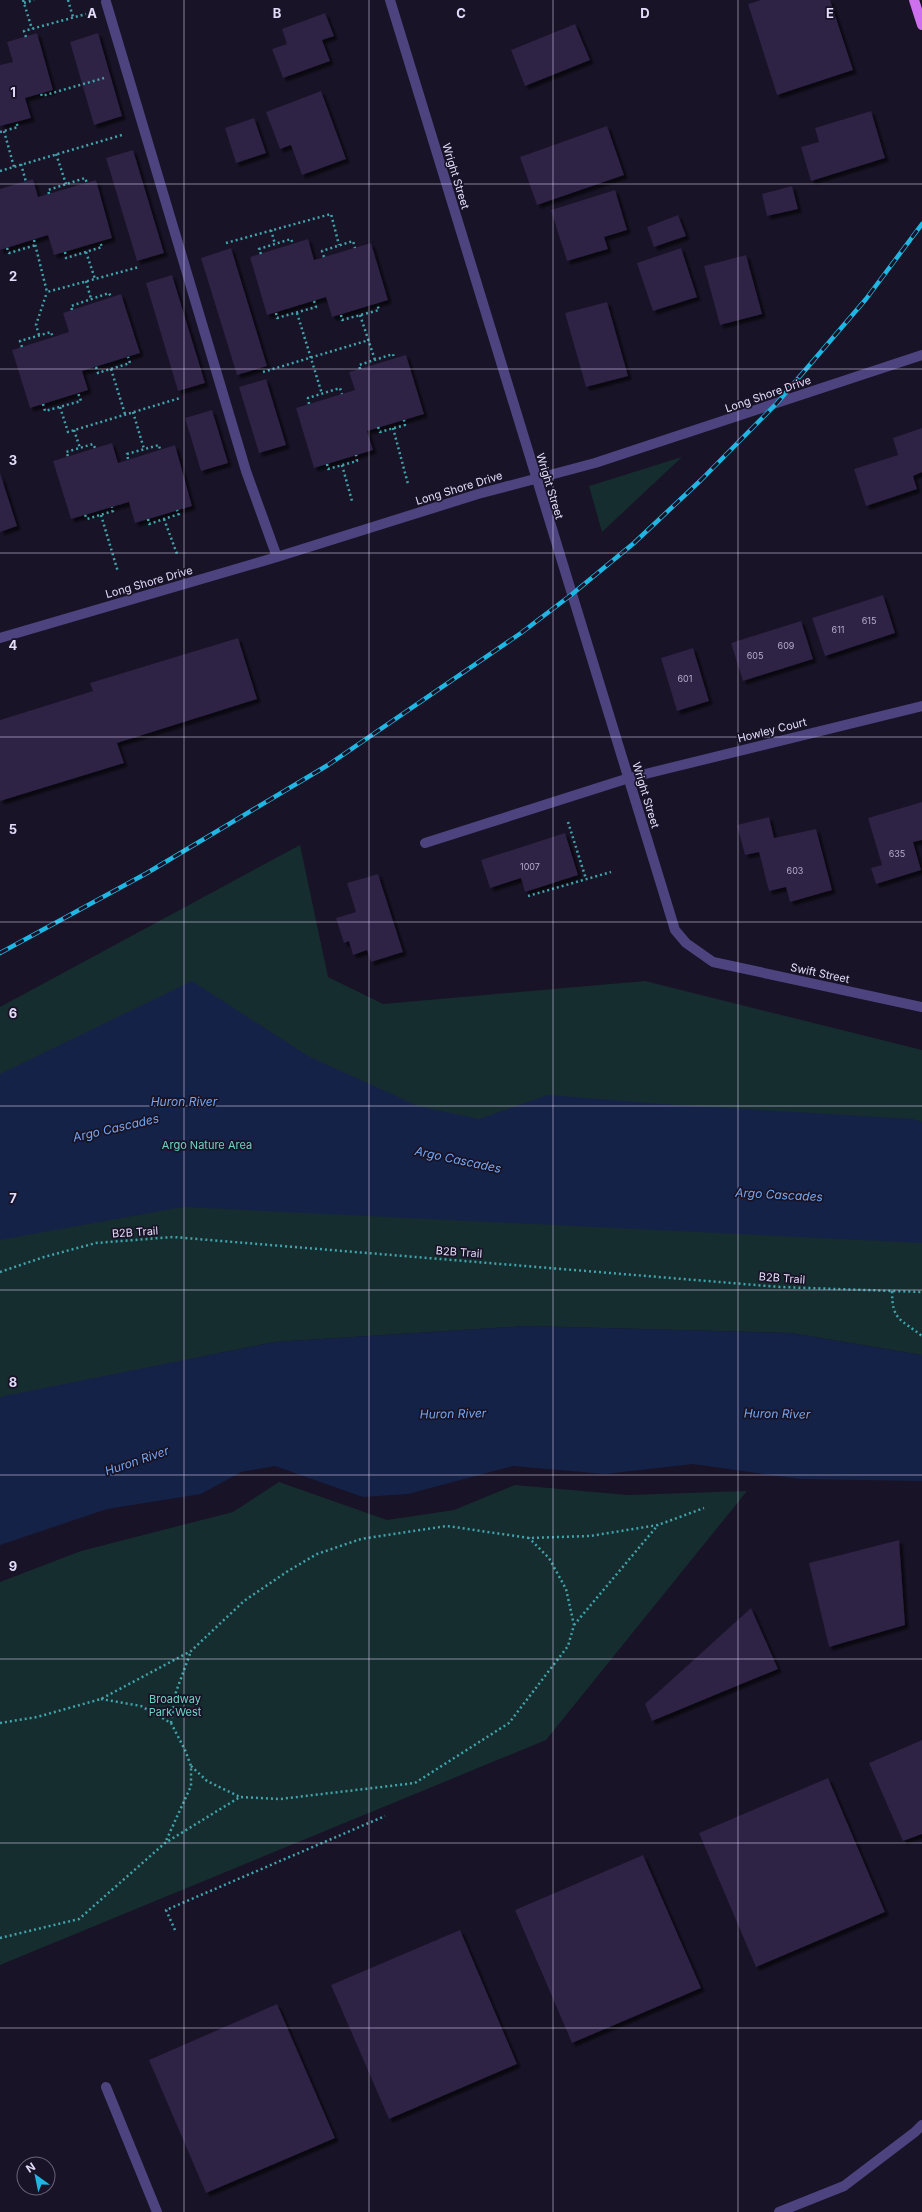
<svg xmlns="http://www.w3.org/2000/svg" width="922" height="2212" font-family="Inter,sans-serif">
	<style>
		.green { fill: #162d2f }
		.water { fill: #152247 }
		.building { fill: #2d2144; filter: url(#shadow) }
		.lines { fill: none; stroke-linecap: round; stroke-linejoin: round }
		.path { stroke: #3fa4ab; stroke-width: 2.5; stroke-dasharray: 2 3; stroke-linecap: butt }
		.minor { stroke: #4d437f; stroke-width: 10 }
		.major { stroke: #ce70ed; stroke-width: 10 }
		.rail-casing { stroke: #1fb6e3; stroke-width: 4.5 }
		.rail { stroke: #181326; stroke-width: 3; stroke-dasharray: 9; stroke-linecap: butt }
		.grid { fill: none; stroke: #e3dcfb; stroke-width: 1; stroke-opacity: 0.55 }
		.labels { text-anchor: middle; stroke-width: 3.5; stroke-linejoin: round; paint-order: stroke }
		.number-label { font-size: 9px; fill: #b6adcd }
		.street-label { font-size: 11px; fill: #e3dcfb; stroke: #181326 }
		.park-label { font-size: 11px; fill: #70d2c6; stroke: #181326 }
		.water-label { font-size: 12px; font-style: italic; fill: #76a7ee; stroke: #181326 }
		.grid-label { font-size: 13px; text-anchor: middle; font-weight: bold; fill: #e3dcfb; stroke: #181326; stroke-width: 3.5; stroke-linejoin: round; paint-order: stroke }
	</style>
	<defs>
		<filter id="shadow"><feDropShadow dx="3.5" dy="3.5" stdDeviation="1" flood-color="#0009"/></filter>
	</defs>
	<rect width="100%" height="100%" fill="#181326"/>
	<path class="green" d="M682,457L602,532L589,486Z
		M300,845L328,977L383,1004L645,981L922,1050V1355L791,1333L526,1326L275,1342L0,1398V1007Z
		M279,1482L387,1520L454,1510L515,1485L628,1495L747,1491L546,1740L0,1965V1582L81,1551L233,1512Z"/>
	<path class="water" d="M192,981L308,1056L418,1106L479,1119L548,1095L662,1104L913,1119L922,1122V1243L183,1207L0,1240V1074Z
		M526,1326L791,1333L922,1355V1481L800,1479L693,1464L605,1474L513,1466L408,1494L363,1497L275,1466L241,1472L201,1494L107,1509L0,1545V1398L4,1396L275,1342Z"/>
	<path class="building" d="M761,0H830L853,70L777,95L748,4Z
		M325,13L334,36L322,40L330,61L283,78L272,49L287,44L282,29Z
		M575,24L590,60L525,86L511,50Z
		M37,33L53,90L25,98L31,118L0,126V65L13,62L7,42Z
		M98,33L122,116L94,125L70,42Z
		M321,91L346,159L302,175L291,145L280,149L266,112Z
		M871,111L885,158L811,181L801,147L819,142L815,128Z
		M254,118L266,153L236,163L225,128Z
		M607,126L624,175L537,205L520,157Z
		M133,150L164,253L137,261L106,158Z
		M33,179L38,197L96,180L112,238L54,255L48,235L0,250V189Z
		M792,186L798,209L767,216L762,194Z
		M615,190L627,230L604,237L608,249L567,261L551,210Z
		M678,215L686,236L654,247L647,227Z
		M308,239L314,260L371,243L388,300L332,317L326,297L267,315L250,257Z
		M231,248L267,366L237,375L201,258Z
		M681,248L697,297L653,311L637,263Z
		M746,255L762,314L720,325L704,266Z
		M172,275L205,383L178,391L146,283Z
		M121,294L140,353L82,371L88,390L30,408L12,350L69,332L63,313Z
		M607,302L628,376L586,387L565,313Z
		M406,355L424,414L367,431L373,450L314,468L296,408L355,390L349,372Z
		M266,379L286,445L259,453L239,387Z
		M212,410L228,463L201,471L185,418Z
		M922,428V472L913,476L917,489L866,506L854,469L898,455L893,438Z
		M112,443L118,463L175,445L192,506L135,523L129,502L71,519L53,461Z
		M0,473L17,526L0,532Z
		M883,595L895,633L825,656L812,618Z
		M801,621L813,659L743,681L731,643Z
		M238,638L257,699L117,743L124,763L0,801V720L93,691L90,683Z
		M693,648L709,701L677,711L661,658Z
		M922,802V840L913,842L921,870L876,884L871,868L882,865L868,818Z
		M769,817L774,838L816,829L832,890L790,902L786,887L769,891L759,852L745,855L737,825Z
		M565,833L578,875L525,892L521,878L490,888L481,860Z
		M378,874L403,952L371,962L367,950L353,955L349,941L344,943L336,918L356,912L347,883Z
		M899,1540L905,1625L829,1647L809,1563Z
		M751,1608L778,1669L652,1721L645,1704Z
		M922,1740V1834L903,1841L869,1763Z
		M828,1778L885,1912L756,1967L699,1833Z
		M643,1855L701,1988L572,2043L515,1910Z
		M460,1930L517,2064L389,2119L331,1985Z
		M277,2004L335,2138L206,2193L149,2060Z"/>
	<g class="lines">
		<path class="path" d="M23,0L32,29
			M68,0L73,17
			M24,3L34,0
			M26,37L24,31L86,14
			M41,94L42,96L104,78
			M4,131L14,167
			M0,132L18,127L16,122
			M56,154L66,184
			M21,164L26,182
			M0,171L122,135
			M49,194L48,190L85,178L87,183
			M271,230L275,244
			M34,240L47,292L139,267
			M226,243L331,214L339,245
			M7,248L9,253L36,245
			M65,252L66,258L102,247L100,242
			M86,252L95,279
			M261,254L259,249L291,239L293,244
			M324,257L322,251L353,241L355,248
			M86,281L91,299
			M72,310L71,306L109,293L111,297
			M276,313L277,318L316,307L314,301
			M297,313L322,394
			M341,315L342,320L379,310L377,304
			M360,315L375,360
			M39,335L36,325L47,292
			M22,347L20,341L51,332L53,338
			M96,367L98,373L130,363L128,357
			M111,369L125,414
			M360,369L359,365L393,354L394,359
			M263,372L369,340
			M43,404L45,411L81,401L78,393
			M309,404L308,398L340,388L342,394
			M60,407L68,432L180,398
			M133,412L144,449
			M378,427L380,432L405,425L404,420
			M393,428L408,484
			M74,430L80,448
			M68,456L66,452L93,444L95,448
			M128,459L127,454L159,445L160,450
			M327,464L328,469L357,461L356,455
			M342,465L352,501
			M85,515L87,519L113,511L112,507
			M101,515L118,572
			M148,519L149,524L179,514L177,510
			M164,519L177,554
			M568,822L586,879
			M528,896L611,872
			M0,1272L44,1257L96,1243L173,1237L780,1287L922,1292
			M892,1291C892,1321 901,1319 922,1336
			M574,1625L658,1525
			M101,1699L141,1706L171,1723L185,1750L191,1766V1786L165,1843
			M0,1723L37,1717L101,1699L191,1651L244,1601L288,1571L317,1554L361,1539L447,1526L529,1538L590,1536L658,1525L704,1508
			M171,1723L176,1692L191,1651
			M191,1766L207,1781L240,1797
			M175,1930L166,1910L385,1816
			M0,1938L79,1919L165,1843L240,1797L280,1799L415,1783L509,1723L568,1646L574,1625L566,1589L549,1558L529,1538"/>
		<path class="minor" d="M390,0L675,930L686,943L713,962L922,1007
			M106,2L246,471L277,557
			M0,638L277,557L478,494L595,463L922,355
			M425,843L629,778L922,706
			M106,2087L157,2212
			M779,2212L844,2186L915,2132L922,2125"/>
		<path class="major" d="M914,0L922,25"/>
		<defs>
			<path id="rail" d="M0,953L147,873L328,765L521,633L571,595L634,543L701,480L777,403L866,299L922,224"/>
		</defs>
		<use href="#rail" class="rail-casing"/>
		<use href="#rail" class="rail"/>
	</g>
	<path class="grid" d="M184,0V2212M369,0V2212M553,0V2212M738,0V2212M0,184H922M0,369H922M0,553H922M0,737H922M0,922H922M0,1106H922M0,1290H922M0,1475H922M0,1659H922M0,1843H922M0,2028H922"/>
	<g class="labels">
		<g class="number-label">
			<text x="869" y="624">615</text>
			<text x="838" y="633">611</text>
			<text x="786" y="649">609</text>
			<text x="755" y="659">605</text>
			<text x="685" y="682">601</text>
			<text x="897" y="857">635</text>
			<text x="530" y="870">1007</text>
			<text x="795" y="874">603</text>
		</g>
		<g class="street-label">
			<text transform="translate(456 176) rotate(73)" y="4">Wright Street</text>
			<text transform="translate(768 394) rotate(-19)" y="4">Long Shore Drive</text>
			<text transform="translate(550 486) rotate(73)" y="4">Wright Street</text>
			<text transform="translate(459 488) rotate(-17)" y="4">Long Shore Drive</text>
			<text transform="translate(149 582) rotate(-16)" y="4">Long Shore Drive</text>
			<text transform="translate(772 730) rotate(-14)" y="4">Howley Court</text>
			<text transform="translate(646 795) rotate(73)" y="4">Wright Street</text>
			<text transform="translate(820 973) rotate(12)" y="4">Swift Street</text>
			<text transform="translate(135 1232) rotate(-4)" y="4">B2B Trail</text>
			<text transform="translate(459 1252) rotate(4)" y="4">B2B Trail</text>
			<text transform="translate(782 1278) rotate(4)" y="4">B2B Trail</text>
		</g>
		<g class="park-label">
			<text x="207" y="1149">Argo Nature Area</text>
			<text x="175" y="1703">Broadway<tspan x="175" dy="13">Park West</tspan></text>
		</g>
		<g class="water-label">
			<text x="184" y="1106">Huron River</text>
			<text transform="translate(116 1128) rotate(-13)" y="4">Argo Cascades</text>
			<text transform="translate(458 1160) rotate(12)" y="4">Argo Cascades</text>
			<text transform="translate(779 1195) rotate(3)" y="4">Argo Cascades</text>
			<text transform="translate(453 1414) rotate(-1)" y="4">Huron River</text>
			<text transform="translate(777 1414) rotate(1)" y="4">Huron River</text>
			<text transform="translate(137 1461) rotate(-19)" y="4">Huron River</text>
		</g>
	</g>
	<g class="grid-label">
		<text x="92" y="18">A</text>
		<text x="277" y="18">B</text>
		<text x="461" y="18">C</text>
		<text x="645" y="18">D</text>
		<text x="830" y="18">E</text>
		<text x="13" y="97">1</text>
		<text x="13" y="281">2</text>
		<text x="13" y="465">3</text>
		<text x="13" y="650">4</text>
		<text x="13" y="834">5</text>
		<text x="13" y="1018">6</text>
		<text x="13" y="1203">7</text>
		<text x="13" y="1387">8</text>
		<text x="13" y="1571">9</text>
	</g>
	<g transform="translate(36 2176) rotate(327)"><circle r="19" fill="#181326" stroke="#69637b"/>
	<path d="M0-3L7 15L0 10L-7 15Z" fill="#1fb6e3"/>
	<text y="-6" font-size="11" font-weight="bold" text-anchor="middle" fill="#e3dcfb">N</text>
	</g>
</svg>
